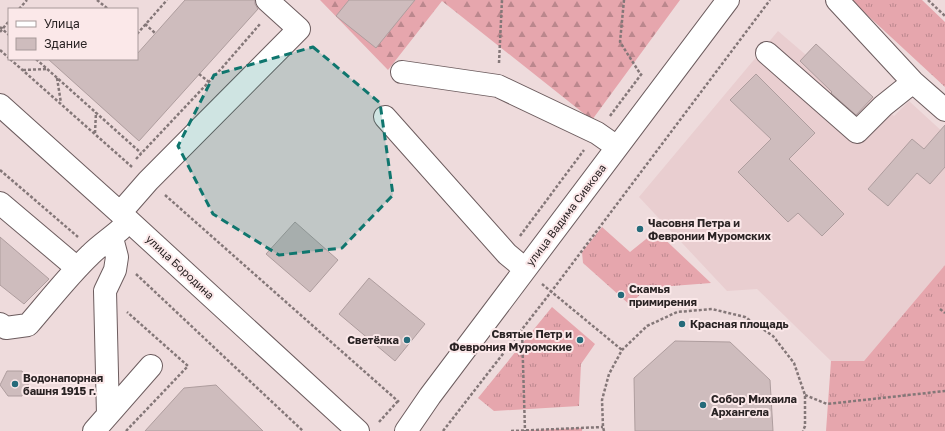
<svg xmlns="http://www.w3.org/2000/svg" width="945" height="431" font-family="'Golos Text',sans-serif">
	<style>
		.built { fill: #e9ced0 }
		.grass { fill: url(#grass-tufts) }
		.forest { fill: url(#forest-firs) }
		.building { fill: #cebcbd; stroke: #ae9d9e }
		.lines { fill: none; stroke-linecap: round; stroke-linejoin: round }
		.minor-casing { stroke: #6c5c5e; stroke-width: 24 }
		.path { stroke: #847778; stroke-width: 2.5; stroke-dasharray: 3 2; stroke-linecap: butt }
		.minor { stroke: #fff; stroke-width: 22 }
		.marked { fill: #0f766e; fill-opacity: 0.2; stroke: #0f766e; stroke-width: 3; stroke-dasharray: 8 5; stroke-linejoin: round }
		.poi-dot { fill: #256b7a; stroke: #fbe8e9; stroke-width: 1.5 }
		.labels { text-anchor: middle; stroke-width: 4; stroke-linejoin: round; paint-order: stroke }
		.street-label { font-size: 11px; fill: #2a2324; stroke: #fbe8e9 }
		.poi-label { font-size: 11px; font-weight: bold; fill: #2a2324; stroke: #fbe8e9; text-anchor: start }
	</style>
	<defs>
		<pattern id="grass-tufts" width="24" height="20" patternUnits="userSpaceOnUse"><rect width="24" height="20" fill="#e6a6ad"/><path d="M3 7l-1-3M5 7V3M7 7l1-3M15 17l-1-3M17 17v-4M19 17l1-3" fill="none" stroke="#bb878d"/></pattern>
		<pattern id="forest-firs" width="22" height="20" patternUnits="userSpaceOnUse"><rect width="22" height="20" fill="#e6a6ad"/><path d="M5 1l3.5 6h-7zM16 11l3.5 6h-7z" fill="#bb878d"/></pattern>
	</defs>
	<rect width="100%" height="100%" fill="#eedbdc"/>
	<path class="built" d="M778,31L806,55L816,44L894,116L909,101L945,134V265L864,361H831L757,289L727,291L639,197Z"/>
	<path class="grass" d="M851,0H922L945,22V87Z
		M602,227L630,252L656,231L711,283L646,288L630,305L583,263L582,252Z
		M945,265V431H826L831,361H864Z
		M552,307L595,344L581,364L579,406L494,411L478,398Z
		M582,428V431H513Z"/>
	<path class="forest" d="M320,0H680L592,120L442,1L388,70Z"/>
	<path class="building" d="M185,0H255V4L258,9L139,141L48,59H137V54Z
		M349,0H415L376,48L336,16Z
		M816,44L873,97L856,115L831,93L832,92L800,61Z
		M756,74L815,133L789,159L844,214L822,236L798,213L788,222L738,172L771,139L730,100Z
		M945,125V167L930,184L917,173L888,206L868,189L912,139L924,149Z
		M295,222L338,260L310,292L266,254Z
		M0,237L49,279L24,304L0,285Z
		M369,278L425,324L395,361L339,314Z
		M675,341L730,342L770,380L773,431H635L634,378Z
		M7,371H22L29,383L22,396H8L0,385Z
		M216,385L263,431H145L184,388Z"/>
	<g class="lines">
		<defs>
			<path id="minor" d="M837,0L913,82L945,110
				M767,53L857,132L883,106L913,82
				M402,72L498,86L597,133L617,147
				M0,105L129,221L358,431
				M385,117L507,254L525,269
				M0,203L77,268
				M120,213L148,181L299,29L267,0
				M0,324L6,328L28,325C48,302 68,276 90,255C100,245 111,238 121,229
				M108,415L105,291L115,270L117,257L112,238
				M94,431L151,366
				M406,431L430,396L728,0"/>
		</defs>
		<use href="#minor" class="minor-casing"/>
		<path class="path" d="M97,0L108,9
			M624,0L620,42L641,75
			M928,0L945,16
			M19,9L27,0
			M145,24L155,33
			M0,27L9,35
			M0,32L9,21
			M137,34L167,0
			M0,50L9,58
			M10,59L132,167
			M36,59L141,153
			M499,63L502,0
			M23,70L47,69
			M199,74L209,82
			M57,78L61,103
			M610,116L643,72
			M95,133L96,112
			M136,159L221,69L260,24
			M0,170L78,237
			M165,195L399,402
			M520,236L584,150
			M136,274L303,431
			M542,284L622,350
			M940,309L945,313
			M522,330L525,431
			M805,395L827,404L945,391
			M379,422L398,401
			M126,431L188,366L127,312
			M443,431L551,292L770,0
			M511,431L603,427
			M604,431L603,427L602,400L609,374L622,350L647,326L677,312L712,309L745,317L773,336L794,363L805,395V426L803,431"/>
		<use href="#minor" class="minor"/>
	</g>
	<path class="marked" d="M313,47L380,103L393,195L342,248L279,255L213,214L178,146L214,75Z"/>
	<g class="poi-dot">
		<circle cx="640" cy="229" r="4"/>
		<circle cx="621" cy="295" r="4"/>
		<circle cx="682" cy="324" r="4"/>
		<circle cx="407" cy="340" r="4"/>
		<circle cx="580" cy="340" r="4"/>
		<circle cx="15" cy="384" r="4"/>
		<circle cx="703" cy="405" r="4"/>
	</g>
	<g class="labels">
		<g class="street-label">
			<text transform="translate(566 215) rotate(-53)" y="4">улица Вадима Сивкова</text>
			<text transform="translate(180 267) rotate(43)" y="4">улица Бородина</text>
		</g>
		<g class="poi-label">
			<text x="648" y="227">Часовня Петра и<tspan x="648" dy="13">Февронии Муромских</tspan></text>
			<text x="629" y="293">Скамья<tspan x="629" dy="13">примирения</tspan></text>
			<text x="690" y="328">Красная площадь</text>
			<text x="572" y="338" text-anchor="end">Святые Петр и<tspan x="572" dy="13">Феврония Муромские</tspan></text>
			<text x="399" y="344" text-anchor="end">Светёлка</text>
			<text x="23" y="382">Водонапорная<tspan x="23" dy="13">башня 1915 г.</tspan></text>
			<text x="711" y="403">Собор Михаила<tspan x="711" dy="13">Архангела</tspan></text>
		</g>
	</g>
	<rect x="8" y="8" width="130" height="52" fill="#fbe8e9" stroke="#a7999a"/>
	<rect x="16" y="21" width="20" height="6" fill="#ffffff" stroke="#a7999a"/>
	<text x="44" y="28" font-size="12" fill="#2a2324">Улица</text>
	<rect x="16" y="38" width="20" height="12" fill="#cebcbd" stroke="#a7999a"/>
	<text x="44" y="48" font-size="12" fill="#2a2324">Здание</text>
</svg>
